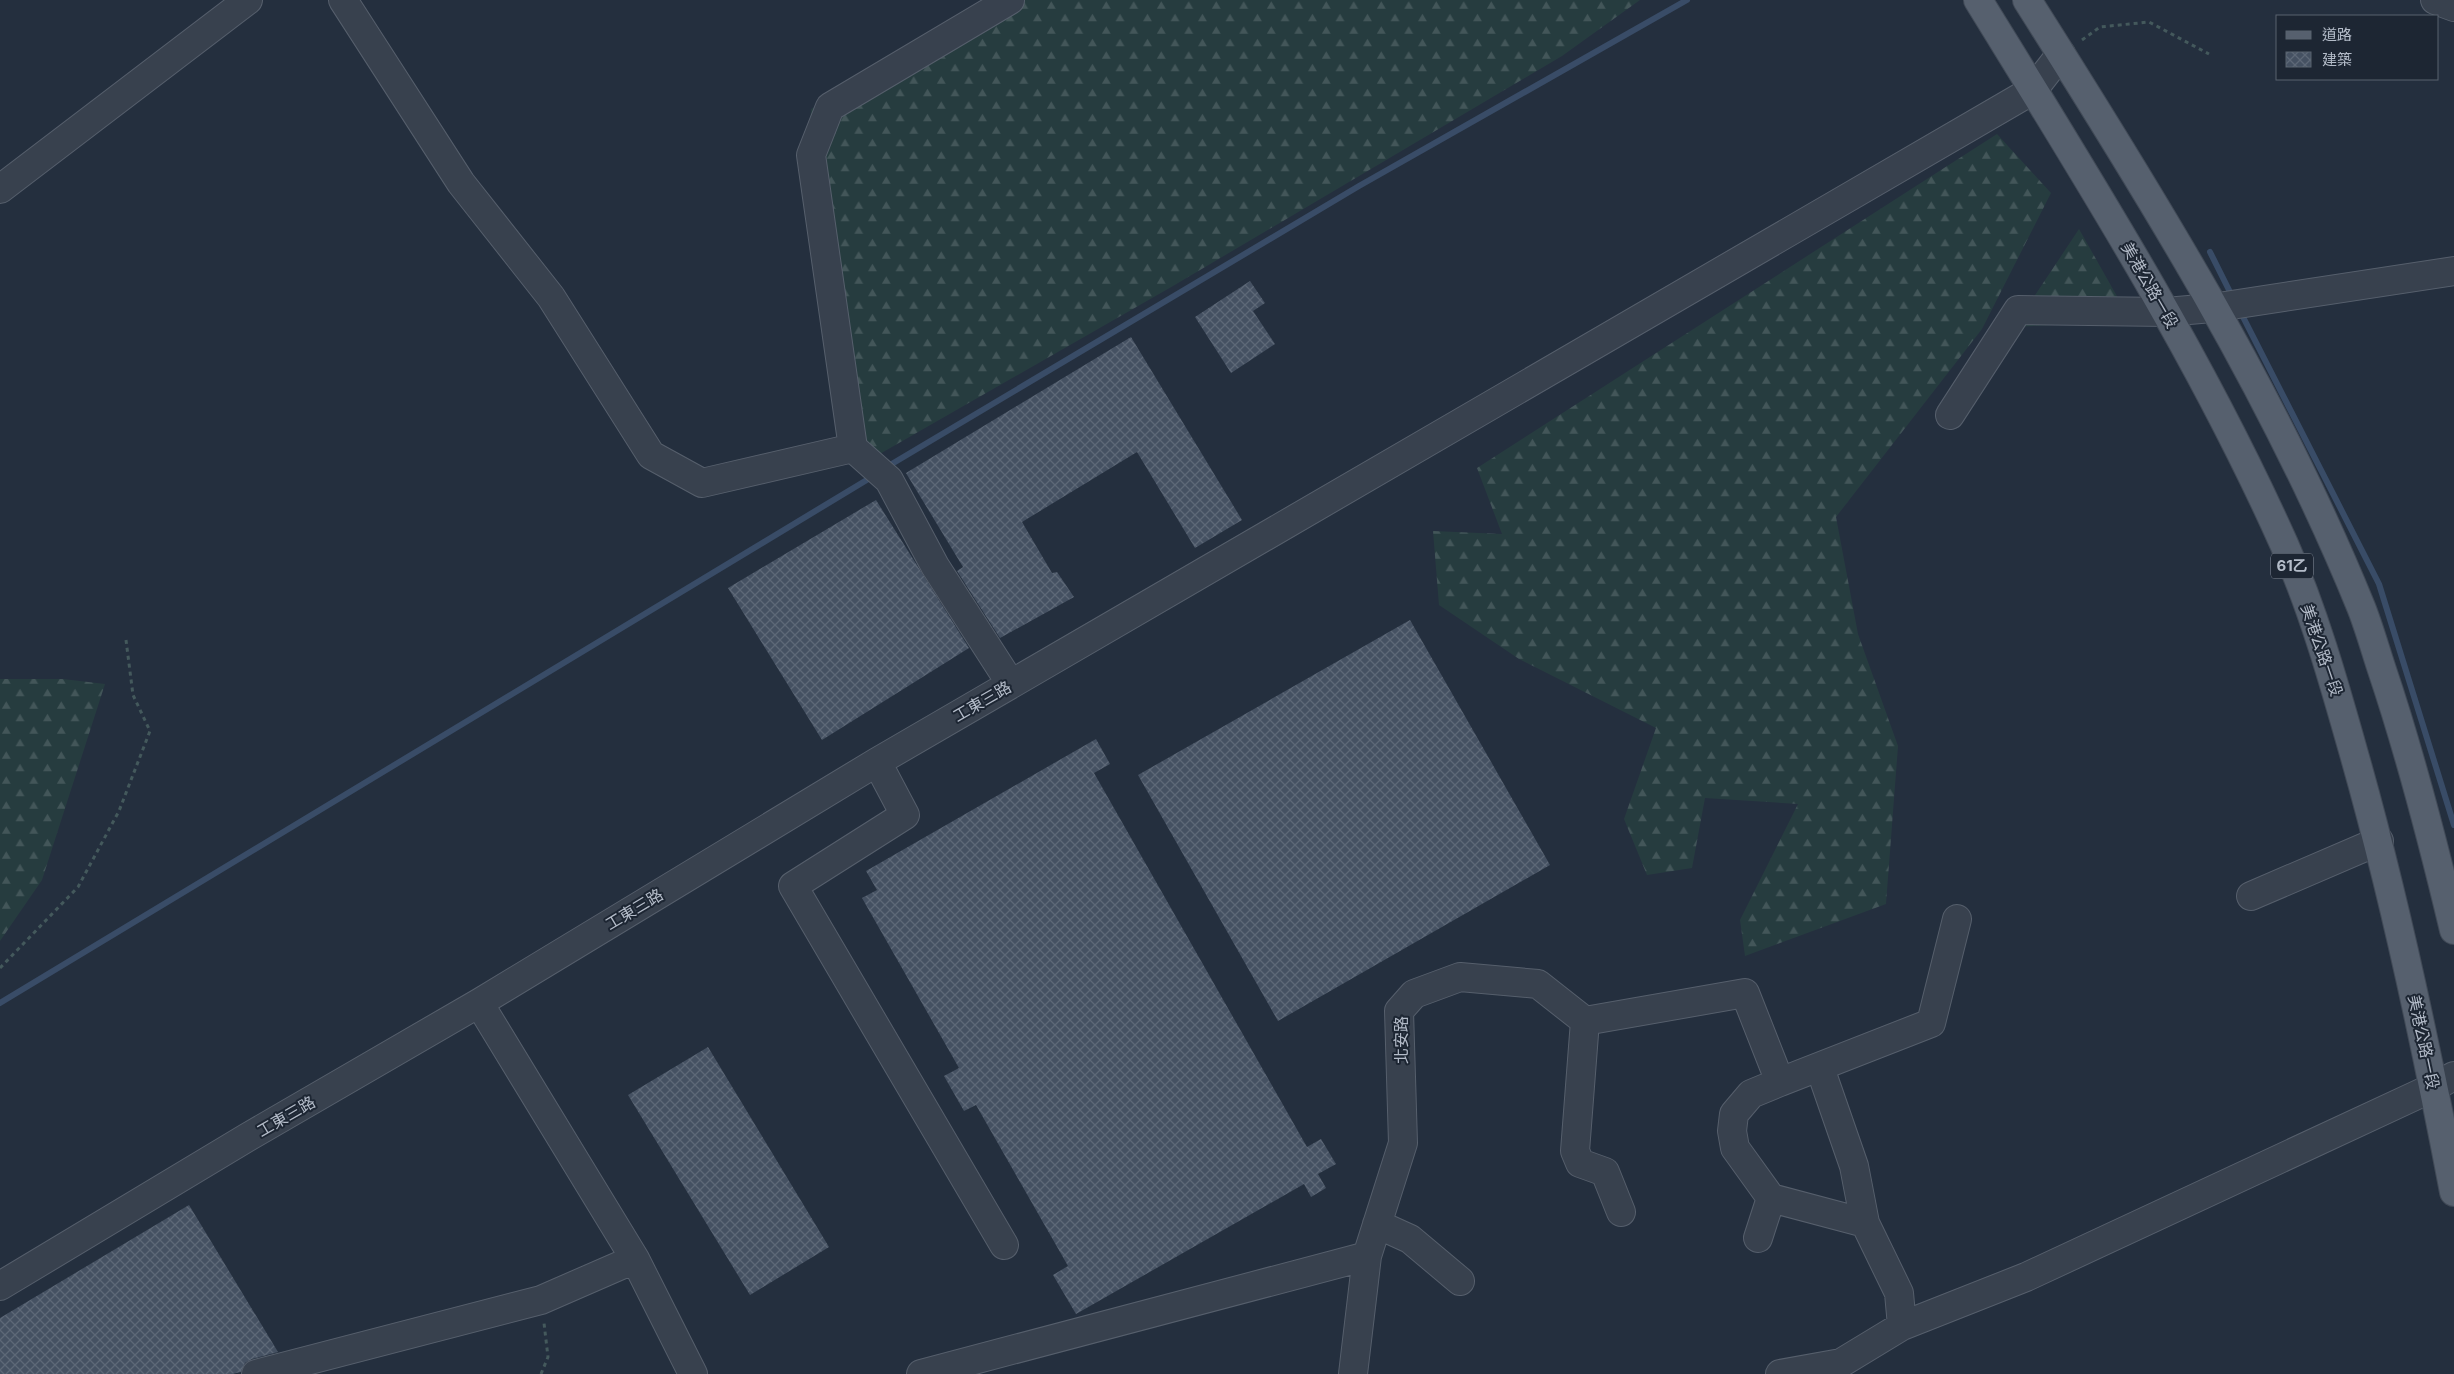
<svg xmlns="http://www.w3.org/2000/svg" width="2454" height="1374" font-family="Inter,'Noto Sans TC',sans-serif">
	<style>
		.forest { fill: url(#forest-firs) }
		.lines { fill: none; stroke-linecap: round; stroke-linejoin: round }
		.stream { stroke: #394c67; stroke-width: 6 }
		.building { fill: url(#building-cross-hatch) }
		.minor-casing { stroke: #565f6c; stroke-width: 30 }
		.major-casing { stroke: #414a57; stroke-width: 30 }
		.path { stroke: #44595c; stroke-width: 3; stroke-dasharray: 4 4; stroke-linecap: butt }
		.minor { stroke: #38414e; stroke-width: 28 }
		.major { stroke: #56606e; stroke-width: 28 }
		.labels { text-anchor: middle; stroke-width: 4; stroke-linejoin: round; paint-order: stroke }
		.shield { fill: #1d2633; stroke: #878f9c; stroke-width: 1 }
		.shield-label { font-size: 15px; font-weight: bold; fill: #b4bcc9 }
		.street-label { font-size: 16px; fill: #b4bcc9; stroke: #1d2633 }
	</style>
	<defs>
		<pattern id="forest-firs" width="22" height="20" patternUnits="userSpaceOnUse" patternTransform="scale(1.25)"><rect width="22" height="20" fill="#263c3f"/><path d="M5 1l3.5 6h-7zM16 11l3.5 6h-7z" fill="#435659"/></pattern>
		<pattern id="building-cross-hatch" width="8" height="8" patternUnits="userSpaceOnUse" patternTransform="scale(1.25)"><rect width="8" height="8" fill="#455162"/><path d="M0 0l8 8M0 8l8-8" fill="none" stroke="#5d6877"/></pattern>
	</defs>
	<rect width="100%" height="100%" fill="#242f3e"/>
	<path class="forest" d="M1011,0H1640L1562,56L1173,286L878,455L853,453L806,209L811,109Z
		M1997,134L2051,193L1982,329L1836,517L1858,634L1898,746L1886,904L1745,956L1740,920L1798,804L1705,798L1692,868L1647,875L1624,819L1656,728L1519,659L1439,605L1433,531L1502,534L1477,468Z
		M2079,229L2131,321L2014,327Z
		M0,679H63L105,684L42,880L0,941Z"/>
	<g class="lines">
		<path class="stream" d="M2210,252L2233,298
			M2240,311L2379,584L2454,825
			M885,468L1359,186L1687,0
			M0,1003L875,475"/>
	</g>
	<path class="building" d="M1250,281L1265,303L1253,311L1275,344L1231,373L1195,317Z
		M1131,337L1242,520L1195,548L1137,452L1022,522L1052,573L1057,572L1074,597L1000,638L957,571L963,567L906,473Z
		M876,500L969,648L822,740L728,588Z
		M1410,620L1550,865L1278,1021L1138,775Z
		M1096,739L1110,764L1094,773L1307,1147L1321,1139L1336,1164L1318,1174L1326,1188L1311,1197L1304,1184L1076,1314L1053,1275L1068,1266L976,1105L964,1111L944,1076L959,1068L862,898L877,890L866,871Z
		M708,1047L829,1247L750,1295L628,1095Z
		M189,1205L278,1352L252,1359L245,1363L241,1372L232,1374H0V1318Z"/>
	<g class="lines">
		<defs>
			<path id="minor" d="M343,0L461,183L551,297L651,455L702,483L853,448
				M1010,0L830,107L811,155L853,448L889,480L935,566L1011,684
				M2435,0L2454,7
				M0,189L248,0
				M1950,415L2018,310L2166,312L2212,308L2454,271
				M877,762L905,815L793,886L1004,1245
				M2251,896L2379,841
				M479,1003L635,1259L693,1374
				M1585,1021L1575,1151L1580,1163L1605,1172L1621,1212
				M1820,1068L1854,1166L1865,1223
				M1780,1082L1931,1023L1957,919
				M1377,1224L1410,1239L1460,1281
				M1758,1238L1771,1198
				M0,1286L248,1137L479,1003L877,762L2033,90L2061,54
				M1902,1326L2026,1277L2434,1087L2454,1076
				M256,1374L541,1300L635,1259
				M921,1374L1367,1256
				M1353,1374L1367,1256L1403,1143L1399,1011L1414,994L1460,977L1538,984L1585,1021L1745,993L1780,1082L1751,1094L1734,1114L1732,1131L1735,1148L1771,1198L1865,1223L1899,1293L1902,1326L1841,1363L1780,1374"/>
			<path id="major" d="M1978,0C2087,177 2199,354 2284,544C2314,612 2334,683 2354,754C2395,898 2426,1045 2454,1192
				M2027,0C2150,194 2274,393 2361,607C2369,627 2375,649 2382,670C2411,756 2433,842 2454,930"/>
		</defs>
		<use href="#minor" class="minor-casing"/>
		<use href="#major" class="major-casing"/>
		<path class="path" d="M2082,40L2100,27L2149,22L2209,54
			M0,968L78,887L119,811L150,731L133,695L126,640
			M541,1374L548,1357L544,1323"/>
		<use href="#minor" class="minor"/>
		<use href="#major" class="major"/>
	</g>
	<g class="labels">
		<rect class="shield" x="2271" y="553.5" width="42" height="25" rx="4"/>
		<g class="shield-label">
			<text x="2292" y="571">61乙</text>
		</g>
		<g class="street-label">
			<text transform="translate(2150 285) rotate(60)" y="6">美港公路一段</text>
			<text transform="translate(2322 650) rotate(71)" y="6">美港公路一段</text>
			<text transform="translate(982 701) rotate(-30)" y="6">工東三路</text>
			<text transform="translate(634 909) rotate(-31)" y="6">工東三路</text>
			<text transform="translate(1401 1040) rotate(-90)" y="6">北安路</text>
			<text transform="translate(2424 1042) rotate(78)" y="6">美港公路一段</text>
			<text transform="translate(286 1116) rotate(-30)" y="6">工東三路</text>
		</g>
	</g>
	<rect x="2276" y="15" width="162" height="65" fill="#1d2633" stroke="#59626f"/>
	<rect x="2286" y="31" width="25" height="8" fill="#56606e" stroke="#59626f"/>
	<text x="2322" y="40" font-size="15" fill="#b4bcc9">道路</text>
	<rect x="2286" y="52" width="25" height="15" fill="url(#building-cross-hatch)" stroke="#59626f"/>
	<text x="2322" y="65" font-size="15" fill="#b4bcc9">建築</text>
</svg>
